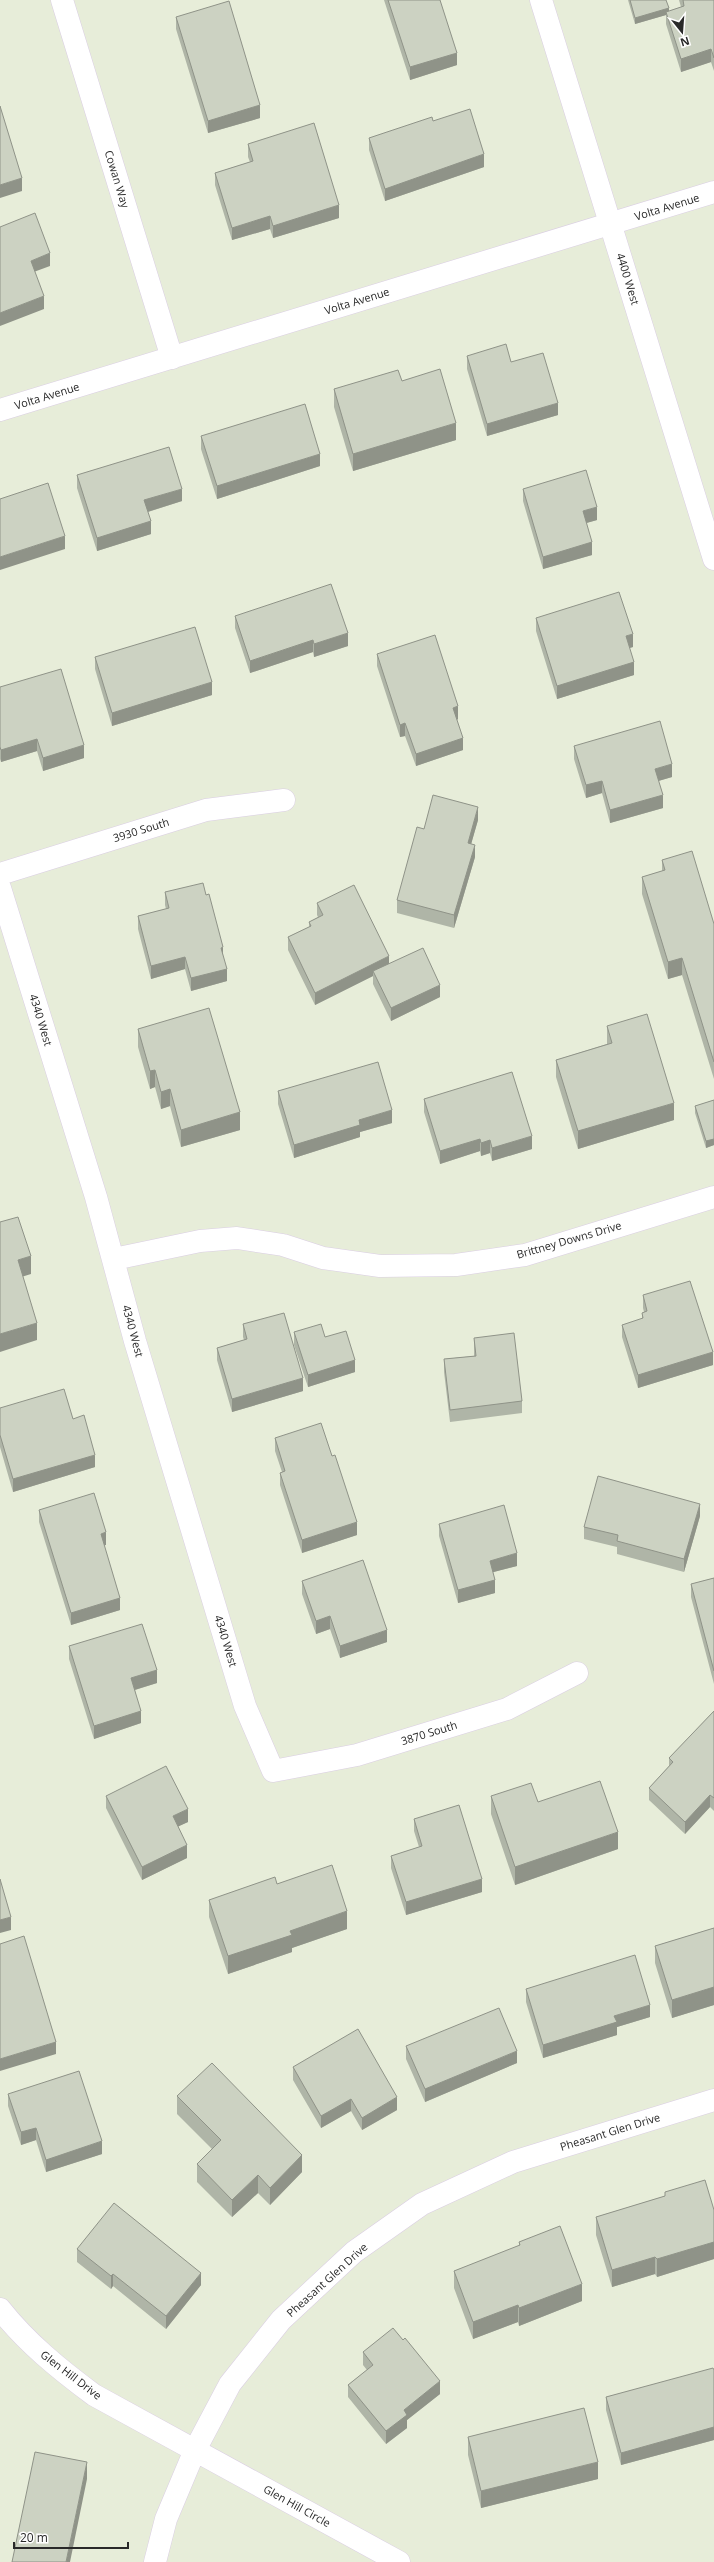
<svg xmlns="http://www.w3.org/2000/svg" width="714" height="2562" font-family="'Open Sans',sans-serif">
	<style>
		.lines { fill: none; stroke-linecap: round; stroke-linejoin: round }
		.street-casing { stroke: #dacee3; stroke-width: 23 }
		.secondary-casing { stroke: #dacee3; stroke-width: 23 }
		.street { stroke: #fff; stroke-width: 22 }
		.secondary { stroke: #fff; stroke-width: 22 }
		.wall { fill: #afb5a7 }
		.shaded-wall { fill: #8f9388 }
		.building { fill: #ccd2c2; stroke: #8f9388 }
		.labels { text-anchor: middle; stroke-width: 3.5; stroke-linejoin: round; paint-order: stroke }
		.street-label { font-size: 11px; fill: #292929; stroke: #fff }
	</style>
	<rect width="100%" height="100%" fill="#e7edd9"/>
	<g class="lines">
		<defs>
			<path id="street" d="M62,0L172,358
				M0,410L714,192
				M0,874L206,810L284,800
				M0,888L96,1197L135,1341L245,1706L273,1771L357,1755L507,1709L577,1673
				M114,1259L200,1241L237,1238L283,1245L323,1258L380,1266L456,1265L525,1255L714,1197
				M0,2309C27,2343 59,2369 94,2395L399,2562
				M155,2562L166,2519L195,2450L230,2384L281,2320L354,2252L422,2204L513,2162L714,2100"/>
			<path id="secondary" d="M541,0L714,559"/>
		</defs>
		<use href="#street" class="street-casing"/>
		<use href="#secondary" class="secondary-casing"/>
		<use href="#street" class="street"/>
		<use href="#secondary" class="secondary"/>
	</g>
	<path class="wall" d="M384,0H440L457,65L410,80Z
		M628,0H666L669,11L681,7L679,0H714V71L711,62L681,72L666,24V15L635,24Z
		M176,17L260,118L208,133L176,29Z
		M433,121L484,167L385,201L369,150V138Z
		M248,144L339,218L273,238L270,229L232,240L215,185V173L250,162L248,157Z
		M467,356L511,362L558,415L487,436L467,369Z
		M402,381L456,440L353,471L334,407V389Z
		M201,436L320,466L217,499L201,449Z
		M77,475L182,501L148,512L151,534L97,551L77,488Z
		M523,489L597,520L586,523L592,555L543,569L523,501Z
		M235,616L348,646L314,657L313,652L250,673L235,628Z
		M536,618L633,647L629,648L634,675L557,699L536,631Z
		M377,654L458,719L457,720L463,750L416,766L405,736L400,737L377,666Z
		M95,657L212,695L112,726L95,669Z
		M0,687L84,758L43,771L37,751L1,762L0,759Z
		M574,746L672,777L658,781L663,808L610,823L602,793L586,798L574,759Z
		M478,820L471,844L475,857L454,928L397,913V900L424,829Z
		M662,860L714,924V1079L682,975L668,979L642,894V877L662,871Z
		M165,892L223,956L227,981L191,991L185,969L151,979L138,929V916L166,909L165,905Z
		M317,903L389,964L440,997L391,1021L373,984V976L315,1005L288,950V937L309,927V922L318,917L317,915Z
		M607,1026L674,1120L578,1149L556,1077V1060L607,1044Z
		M138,1029L240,1130L181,1147L170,1106L161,1109L155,1087L150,1089L138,1047Z
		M278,1091L392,1123L360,1132V1137L294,1158L278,1104Z
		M424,1099L532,1149L492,1161L490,1153L481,1156L480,1151L440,1164L424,1112Z
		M714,1100V1145L706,1148L695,1113V1106Z
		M643,1295L713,1365L638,1388L622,1337V1325L642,1319V1313L644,1312L643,1308Z
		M243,1324L303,1391L232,1412L217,1360V1348L244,1340L243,1337Z
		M294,1332L325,1337L355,1372L308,1387L294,1345Z
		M474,1338L522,1401V1413L450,1422L444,1372V1359L474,1356Z
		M0,1408L73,1419L95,1467L13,1492L0,1447Z
		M275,1438L357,1535L302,1553L280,1485V1473L282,1472L275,1451Z
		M39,1510L106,1545H104L120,1610L71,1625L39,1522Z
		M700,1516L684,1572L617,1554V1547L584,1539V1527Z
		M439,1524L517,1566L493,1572L495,1593L458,1603L439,1536Z
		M714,1578V1684L691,1597V1584Z
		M302,1581L387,1642L340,1658L330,1629L316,1634L302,1594Z
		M69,1646L157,1683L135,1690L141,1723L94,1739L69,1659Z
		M714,1711V1811L710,1807L685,1834L649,1800V1788L669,1766V1758Z
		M106,1796L188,1822L178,1826L187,1858L142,1880L106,1808Z
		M491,1796L538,1802L618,1849L515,1885L491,1814Z
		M414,1819L482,1892L406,1915L391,1868V1856L419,1847L414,1831Z
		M277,1884L347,1929L292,1948V1952L228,1974L209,1917V1900Z
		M714,1928V2005L672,2018L655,1963V1946Z
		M526,1989L650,2017L617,2027V2035L543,2058L526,2002Z
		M406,2046L517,2063L425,2102L406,2059Z
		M293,2067L397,2110L362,2130L351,2111L321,2128L293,2080Z
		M8,2094L102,2154L46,2172L36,2140L21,2145L8,2106Z
		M177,2096L302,2172L270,2205L258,2193L232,2217L197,2182V2164L212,2149L177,2114Z
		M665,2192L714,2210V2259L657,2277L655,2274L612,2287L596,2235V2217L665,2196Z
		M519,2242L582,2301L519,2326L518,2322L473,2339L454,2288V2271L519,2246Z
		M77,2249L201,2285L166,2329L113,2286L111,2289L77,2262Z
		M403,2340L440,2394L407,2420V2428L386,2444L348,2397V2385L367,2370L363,2365V2352Z
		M714,2370V2440L621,2465L606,2410V2397Z
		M468,2437L598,2479L481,2508L468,2455Z"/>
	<path class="shaded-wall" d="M669,8V14L666,12V15L635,24V18Z
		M711,49V62L681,72V59Z
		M457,53V65L410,80V67Z
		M260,105V118L208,133V121Z
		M484,154V167L385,201V189Z
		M22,178V191L0,198V185Z
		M339,205V218L273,238V226Z
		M270,216V229L232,240V228Z
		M50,253V266L31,273V261Z
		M44,296V309L0,326V313Z
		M558,403V415L487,436V424Z
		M456,423V440L353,471V454Z
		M320,454V466L217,499V486Z
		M182,489V501L144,513V500Z
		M597,507V520L583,524V511Z
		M151,521V534L97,551V538Z
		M65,536V549L0,570V557Z
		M592,542V555L543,569V557Z
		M348,633V646L314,657V644Z
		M633,634V647L626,649V636Z
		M313,640V652L250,673V661Z
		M634,662V675L557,699V686Z
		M212,682V695L112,726V713Z
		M458,706V719L453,721V708Z
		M405,723V736L400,737V725Z
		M463,738V750L416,766V754Z
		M37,739V751L1,762V750Z
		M84,745V758L43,771V758Z
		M672,764V777L655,782V769Z
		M602,781V793L586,798V785Z
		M663,795V808L610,823V810Z
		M478,807V820L468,855V843Z
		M475,845V857L454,928V915Z
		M223,947V960L221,948Z
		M389,956V969L373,971V976L315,1005V993Z
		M185,957V969L151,979V966Z
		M682,958V975L668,979V962Z
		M227,969V981L191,991V978Z
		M440,985V997L391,1021V1008Z
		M155,1070V1087L150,1089V1071Z
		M170,1089V1106L161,1109V1092Z
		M674,1103V1120L578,1149V1131Z
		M392,1110V1123L360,1132V1137L294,1158V1145L359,1120Z
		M240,1112V1130L181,1147V1130Z
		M532,1136V1149L492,1161V1148Z
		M480,1139V1151L440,1164V1151Z
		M714,1139V1145L706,1148V1141Z
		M490,1140V1153L481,1156V1143Z
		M31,1256V1274L18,1278V1260Z
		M37,1323V1340L0,1352V1334Z
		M713,1352V1365L638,1388V1375Z
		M355,1360V1372L308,1387V1375Z
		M303,1378V1391L232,1412V1399Z
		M95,1455V1467L13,1492V1479Z
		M700,1504V1516L684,1572V1559Z
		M357,1522V1535L302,1553V1540Z
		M106,1532V1545L101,1546V1534Z
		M517,1553V1566L490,1573V1561Z
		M495,1580V1593L458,1603V1590Z
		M120,1598V1610L71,1625V1613Z
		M330,1616V1629L316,1634V1621Z
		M387,1630V1642L340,1658V1646Z
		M157,1670V1683L131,1691V1678Z
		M141,1711V1723L94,1739V1726Z
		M710,1795V1807L685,1834V1822Z
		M188,1809V1822L173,1829V1816Z
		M618,1832V1849L515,1885V1867Z
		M187,1845V1858L142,1880V1867Z
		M482,1879V1892L406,1915V1902Z
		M347,1911V1929L292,1948V1952L228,1974V1956L290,1931Z
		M11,1917V1930L0,1933V1920Z
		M714,1987V2005L672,2018V2000Z
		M650,2005V2017L617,2027V2035L543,2058V2045L614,2016Z
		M56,2042V2054L0,2071V2059Z
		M517,2051V2063L425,2102V2089Z
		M397,2097V2110L362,2130V2118Z
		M351,2099V2111L321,2128V2116Z
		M36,2128V2140L21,2145V2132Z
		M102,2141V2154L46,2172V2160Z
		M302,2155V2172L270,2205V2188Z
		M258,2175V2193L232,2217V2200Z
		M714,2242V2259L657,2277V2259Z
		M655,2257V2274L612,2287V2270Z
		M201,2273V2285L166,2329V2316Z
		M113,2274V2286L111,2289V2276Z
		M582,2284V2301L519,2326V2308Z
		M518,2305V2322L473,2339V2322Z
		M440,2381V2394L407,2420V2428L386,2444V2431L404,2410Z
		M714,2427V2440L621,2465V2453Z
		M87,2462V2479L70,2562H66Z
		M598,2462V2479L481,2508V2491Z"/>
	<path class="building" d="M388,0H440L457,53L410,67Z
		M630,0H666L669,8L635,18Z
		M683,0H714V58L711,49L681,59L666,12L684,6Z
		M229,1L260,105L208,121L176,17Z
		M0,106L22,178L0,185Z
		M470,109L484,154L385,189L369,138L432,117L433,121Z
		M314,123L339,205L273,226L270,216L232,228L215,173L253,161L248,144Z
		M35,213L50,253L31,261L44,296L0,313V227Z
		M506,344L511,362L543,353L558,403L487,424L467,356Z
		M440,369L456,423L353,454L334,389L398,370L402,381Z
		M305,404L320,454L217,486L201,436Z
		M169,447L182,489L144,500L151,521L97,538L77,475Z
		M586,470L597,507L583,511L592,542L543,557L523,489Z
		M48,483L65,536L0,557V499Z
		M331,584L348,633L314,644L313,640L250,661L235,616Z
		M619,592L633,634L626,636L634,662L557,686L536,618Z
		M195,627L212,682L112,713L95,657Z
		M435,635L458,706L453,708L463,738L416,754L405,723L400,725L377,654Z
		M61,669L84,745L43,758L37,739L1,750L0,747V687Z
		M660,721L672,764L655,769L663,795L610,810L602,781L586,785L574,746Z
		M433,795L478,807L468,843L475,845L454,915L397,900L417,827L424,829Z
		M692,851L714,924V1062L682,958L668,962L642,877L665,870L662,860Z
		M203,883L206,895L209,894L223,947L221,948L227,969L191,978L185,957L151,966L138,916L169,908L165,892Z
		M354,885L389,956L315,993L288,937L311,926L309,922L323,915L317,903Z
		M423,948L440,985L391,1008L373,971Z
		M209,1008L240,1112L181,1130L170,1089L161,1092L155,1070L150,1071L138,1029Z
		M647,1014L674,1103L578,1131L556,1060L612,1043L607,1026Z
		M378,1062L392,1110L359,1120L360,1125L294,1145L278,1091Z
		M512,1072L532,1136L492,1148L490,1140L481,1143L480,1139L440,1151L424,1099Z
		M714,1100V1139L706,1141L695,1106Z
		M18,1217L31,1256L18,1260L37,1323L0,1334V1222Z
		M690,1281L713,1352L638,1375L622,1325L643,1318L642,1313L647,1311L643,1295Z
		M284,1313L303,1378L232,1399L217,1348L247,1339L243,1324Z
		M321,1324L325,1337L346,1331L355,1360L308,1375L294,1332Z
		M514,1333L522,1401L450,1410L444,1359L476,1356L474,1338Z
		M64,1389L73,1419L84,1415L95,1455L13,1479L0,1435V1408Z
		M321,1423L332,1456L335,1455L357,1522L302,1540L280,1473L285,1471L275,1438Z
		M598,1476L700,1504L684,1559L617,1541L618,1535L584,1527Z
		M94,1493L106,1532L101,1534L120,1598L71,1613L39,1510Z
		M504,1505L517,1553L490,1561L495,1580L458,1590L439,1524Z
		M363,1560L387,1630L340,1646L330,1616L316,1621L302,1581Z
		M714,1578V1671L691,1584Z
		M142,1624L157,1670L131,1678L141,1711L94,1726L69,1646Z
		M714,1711V1798L710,1795L685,1822L649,1788L673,1762L669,1758Z
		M166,1766L188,1809L173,1816L187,1845L142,1867L106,1796Z
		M600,1781L618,1832L515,1867L491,1796L531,1783L538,1802Z
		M459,1805L482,1879L406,1902L391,1856L422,1846L414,1819Z
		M332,1865L347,1911L290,1931L292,1935L228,1956L209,1900L275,1877L277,1884Z
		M0,1879L11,1917L0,1920Z
		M714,1928V1987L672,2000L655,1946Z
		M24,1936L56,2042L0,2059V1944Z
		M635,1955L650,2005L614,2016L617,2022L543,2045L526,1989Z
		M499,2008L517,2051L425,2089L406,2046Z
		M358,2029L397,2097L362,2118L351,2099L321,2116L293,2067Z
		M212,2063L302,2155L270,2188L258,2175L232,2200L197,2164L221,2140L177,2096Z
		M79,2071L102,2141L46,2160L36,2128L21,2132L8,2094Z
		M705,2180L714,2210V2242L657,2259L655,2257L612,2270L596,2217L665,2196V2192Z
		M114,2203L201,2273L166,2316L113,2274L111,2276L77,2249Z
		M560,2226L582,2284L519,2308L518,2305L473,2322L454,2271L520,2245L519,2242Z
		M393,2328L403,2340L405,2338L440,2381L404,2410L407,2415L386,2431L348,2385L373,2365L363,2352Z
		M713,2368L714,2370V2427L621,2453L606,2397Z
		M584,2408L598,2462L481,2491L468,2437Z
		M35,2452L87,2462L66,2562H12Z"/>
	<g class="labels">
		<g class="street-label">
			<text transform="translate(117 179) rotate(73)" y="4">Cowan Way</text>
			<text transform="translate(667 207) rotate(-17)" y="4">Volta Avenue</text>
			<text transform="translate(628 279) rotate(73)" y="4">4400 West</text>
			<text transform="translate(357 301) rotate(-17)" y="4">Volta Avenue</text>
			<text transform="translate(47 396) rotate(-17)" y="4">Volta Avenue</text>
			<text transform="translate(141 830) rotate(-17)" y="4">3930 South</text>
			<text transform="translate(41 1020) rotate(73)" y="4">4340 West</text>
			<text transform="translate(569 1240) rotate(-16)" y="4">Brittney Downs Drive</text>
			<text transform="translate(133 1331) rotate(75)" y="4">4340 West</text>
			<text transform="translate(226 1641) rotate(73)" y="4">4340 West</text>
			<text transform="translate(429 1733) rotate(-17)" y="4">3870 South</text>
			<text transform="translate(610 2132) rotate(-17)" y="4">Pheasant Glen Drive</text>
			<text transform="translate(327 2280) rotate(-42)" y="4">Pheasant Glen Drive</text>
			<text transform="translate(71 2375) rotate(37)" y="4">Glen Hill Drive</text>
			<text transform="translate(297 2506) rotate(29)" y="4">Glen Hill Circle</text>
		</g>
	</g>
	<g transform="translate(682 32) rotate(163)" stroke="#ffffff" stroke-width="3" paint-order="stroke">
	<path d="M0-3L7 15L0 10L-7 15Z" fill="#292929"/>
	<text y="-6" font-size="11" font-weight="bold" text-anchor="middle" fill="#292929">N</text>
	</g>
	<path d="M14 2542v6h114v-6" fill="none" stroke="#292929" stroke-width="2"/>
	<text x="20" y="2542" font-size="12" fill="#292929" stroke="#ffffff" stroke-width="3" paint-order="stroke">20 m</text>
</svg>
